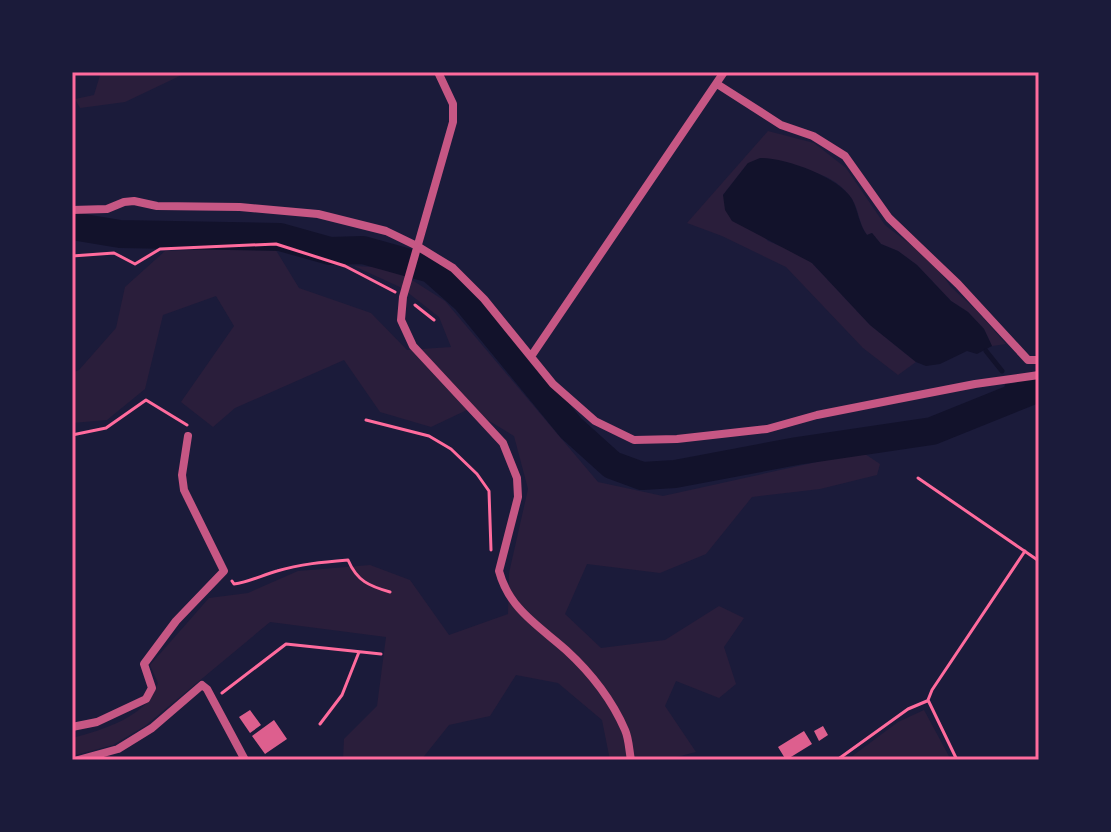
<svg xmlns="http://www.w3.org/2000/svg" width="1111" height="832" font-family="'Source Sans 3',sans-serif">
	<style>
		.green { fill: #2a1e3b }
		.water { fill: #12122b }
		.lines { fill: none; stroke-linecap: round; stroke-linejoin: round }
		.stream { stroke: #12122b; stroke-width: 5 }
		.river { stroke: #12122b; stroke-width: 28 }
		.building { fill: #dd5f8e }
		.path { stroke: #ff6b9d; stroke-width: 3 }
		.minor { stroke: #c65784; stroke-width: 8 }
		.neatline { fill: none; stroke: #ff6b9d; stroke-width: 3 }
	</style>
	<rect width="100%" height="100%" fill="#1b1b3a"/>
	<path class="green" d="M101,72H188L125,102L80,108L75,99L94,95Z
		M768,131L814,143L846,168L885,225L933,262L951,287L976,310L1006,344L992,346L984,329L968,312L951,301L917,265L898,251L881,244L872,233L867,235C858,223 859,206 849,195C825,165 783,167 748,163L723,195L768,241L802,255L812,263L870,325L916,362L898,375L863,348L786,267L722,236L687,223Z
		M274,247L299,288L371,313L407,350L451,347L439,317L402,288L354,266L393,268L445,301L598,482L663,496L862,452L880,464L877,475L820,489L752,497L706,554L660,573L587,564L565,614L601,648L665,640L719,606L744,618L724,647L736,684L719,698L676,681L665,706L696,752L665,760H610L602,720L558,683L516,675L490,716L449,725L421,760H343L344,739L377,706L386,637L270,622L145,726L113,745L72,756V738C103,730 149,716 158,683L150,665L209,598L248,593L298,571L370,565L410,580L449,635L508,614L509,573L528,489L514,436L469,409L431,427L380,412L344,360L235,408L213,427L181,402L234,326L216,296L163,315L145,389L107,420L72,423V373L79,370L116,328L125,287L165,251Z
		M924,710L951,760H847L898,722Z"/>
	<path class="water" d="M760,158C784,157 839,177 852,199C858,210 859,225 867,235L872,233L881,244L898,251L917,265L951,301L968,312L984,329L992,346L977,354L967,351L940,364L926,366L916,362L870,325L812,263L732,221L725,210L723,195L748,163Z"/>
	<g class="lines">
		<path class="stream" d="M986,351L1002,371
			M1007,386L1037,388"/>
		<path class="river" d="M72,226L120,234L280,237L330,251L363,250L431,269L466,300L571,428L612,465L642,476L675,474L797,451L932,431L1039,388"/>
	</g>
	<path class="building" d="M250,710L261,725L250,733L239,717Z
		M274,720L287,739L265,754L252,736Z
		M823,726L828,735L819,741L814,731Z
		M804,731L812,744L786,760L778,747Z"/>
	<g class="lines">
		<path class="path" d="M72,256L114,253L135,264L160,249L276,244L345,266L395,292
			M415,305L434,320
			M366,420L429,436L451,449L477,474L489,491L491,550
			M72,435L106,428L146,400L187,425
			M918,478L1039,561
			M232,581L234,584C250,582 262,575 277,571C300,564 324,562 348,560C357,581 369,586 390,592
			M222,693L286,644L381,654
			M320,724L342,695L359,652
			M688,760H702
			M837,760L908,709L927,701
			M957,760L928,700L932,690L1025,551"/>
		<path class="minor" d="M438,72L453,104V122L403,297L401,320L413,346L503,443L517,478L518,497L499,571C509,609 539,626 566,650C590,672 612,700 625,730C629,739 629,750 631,760
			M717,84L781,125L813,136L845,156L889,218L958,284L1028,360H1039
			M72,210L107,209L124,202L134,201L157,206L240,207L318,214L386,231L417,246L453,268L484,299L553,384L595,421L634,440L677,439L767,429L817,415L898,399L975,384L1039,375
			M532,355L724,72
			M72,727L97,722L146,699L152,688L144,664L176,621L224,571L184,490L182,475L188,436
			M78,760L118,749L152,728L202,685L207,689L245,760"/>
	</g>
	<rect width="1111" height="832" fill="none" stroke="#1b1b3a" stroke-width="148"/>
	<rect x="74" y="74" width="963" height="684" class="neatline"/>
</svg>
